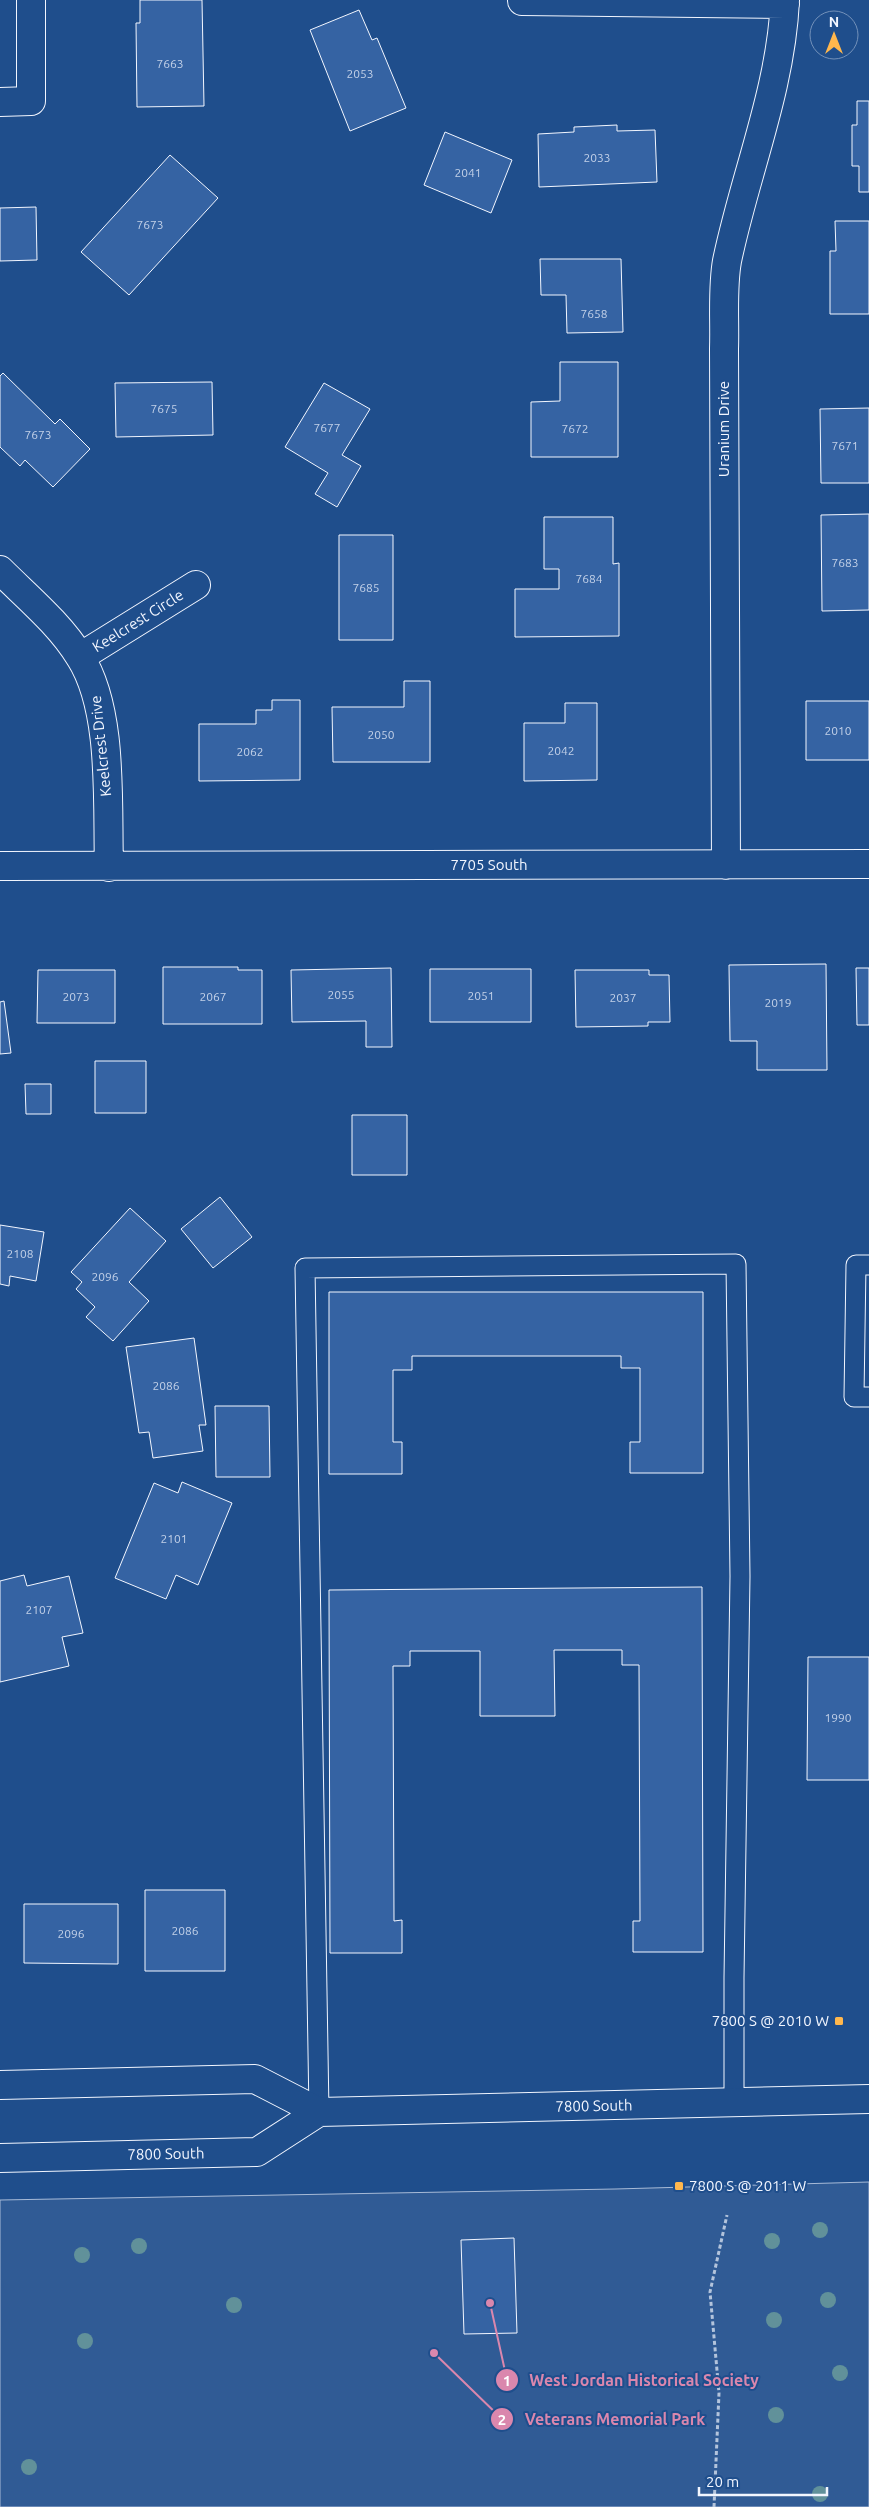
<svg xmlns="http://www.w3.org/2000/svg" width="869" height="2507" font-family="Ubuntu,sans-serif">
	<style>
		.built { fill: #305b95; stroke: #a8bbd7 }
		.building { fill: #3563a3; stroke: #f2f6ff }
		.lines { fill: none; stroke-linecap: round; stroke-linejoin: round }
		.lane-casing { stroke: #f2f6ff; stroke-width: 21 }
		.street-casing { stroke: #f2f6ff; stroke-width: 30 }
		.primary-casing { stroke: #f2f6ff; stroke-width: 30 }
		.path { stroke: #b3c4dc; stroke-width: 3; stroke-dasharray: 4 2.5; stroke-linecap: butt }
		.lane { stroke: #1f4e8c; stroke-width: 19 }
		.street { stroke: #1f4e8c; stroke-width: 28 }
		.primary { stroke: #1f4e8c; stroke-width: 28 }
		.tree { fill: #61919a }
		.poi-dot { fill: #ffb74d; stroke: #1f4e8c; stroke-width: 2 }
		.labels { text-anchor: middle; stroke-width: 4; stroke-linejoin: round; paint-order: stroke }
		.number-label { font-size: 12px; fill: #c3d1e8 }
		.street-label { font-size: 15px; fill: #f2f6ff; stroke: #1f4e8c }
		.poi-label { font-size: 15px; fill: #f2f6ff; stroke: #1f4e8c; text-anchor: end }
		.leader { fill: none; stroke: #da87ad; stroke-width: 2 }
		.callout-dot { fill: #da87ad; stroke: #1f4e8c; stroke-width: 2 }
		.mark-label { font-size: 15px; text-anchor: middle; font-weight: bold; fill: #fff }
		.callout-label { font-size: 16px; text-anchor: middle; font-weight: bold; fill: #da87ad; stroke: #1f4e8c; stroke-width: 4; stroke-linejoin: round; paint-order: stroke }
	</style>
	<rect width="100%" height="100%" fill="#1f4e8c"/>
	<path class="built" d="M869,2182V2507H0V2200L615,2189Z"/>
	<path class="building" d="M140,0H202L204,106L137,107L136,23H140Z
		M359,10L372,40L377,38L406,108L350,131L310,30Z
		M857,101H869V192H859V166H852V125H857Z
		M617,125V131L655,130L657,182L539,187L538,134L574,132V127Z
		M445,132L512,160L491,213L424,185Z
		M170,155L218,198L129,295L81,252Z
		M36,207L37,260L0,261V208Z
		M835,221H869V314H830V251H836Z
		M540,259H621L623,332L567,333L566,295H541Z
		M560,362H618V457H531V402L560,401Z
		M3,373L55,424L60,419L90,449L53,487L25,460L20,466L0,447V376Z
		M212,382L213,435L116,437L115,383Z
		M324,383L370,409L342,455L361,466L337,507L315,494L328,473L285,447Z
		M869,408V483H821L820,409Z
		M869,514V610L822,611L821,515Z
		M544,517H613V564L619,563V636L515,637V589H559V569H544Z
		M339,535H393V640H339Z
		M404,681H430V762H333L332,707H404Z
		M272,700H300V780L199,781V724H256V710H272Z
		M806,701H869V760H806Z
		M565,703H597V780L524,781V723H565Z
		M826,964L827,1070H757V1041H730L729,965Z
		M163,967H238V970H262V1024H163Z
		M391,968L392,1047H366V1021L292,1022L291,970Z
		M856,968H869V1025H857Z
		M430,969H531V1022H430Z
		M38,970H115V1023H37Z
		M575,970H649V975H669L670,1022H648V1026L576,1027Z
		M4,1001L11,1053L0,1054V1002Z
		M95,1061H146V1113H95Z
		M25,1084H51V1114H26Z
		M352,1115H407V1175H352Z
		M220,1197L252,1237L213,1268L181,1229Z
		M130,1208L166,1241L129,1282L149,1301L113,1341L86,1317L95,1307L76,1289L82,1282L71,1272Z
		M0,1225L44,1232L36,1281L10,1276L9,1286L0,1284Z
		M329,1292H703V1473H630V1442H640V1368H621V1356H412V1370H393V1442H402V1474H329Z
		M194,1338L206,1425H199L203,1451L153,1458L149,1432L139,1433L126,1347Z
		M215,1406H269L270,1477H216Z
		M182,1482L232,1503L198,1585L176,1575L166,1599L115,1578L154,1483L178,1493Z
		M24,1575L27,1586L69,1576L83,1633L62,1637L69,1666L0,1682V1581Z
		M702,1587L703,1952H633V1921H640L639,1665H622V1650H554L555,1716H480V1651H410V1666H393L394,1921L402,1920V1953H330L329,1590Z
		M808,1657H869V1780H807Z
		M145,1890H225V1971H145Z
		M24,1904H118V1964L24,1963Z
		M514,2238L517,2333L464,2334L461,2240Z"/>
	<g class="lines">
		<defs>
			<path id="lane" d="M869,1265H856L854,1397H869
				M319,2112L305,1268L736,1264L740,1576L734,1978V2103"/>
			<path id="street" d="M522,1L785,4
				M0,102L31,101V0
				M0,570C27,597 60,624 80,657C114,710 107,805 109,867
				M80,657L196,585
				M726,865L724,349C725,320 722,289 727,261C745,174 781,90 785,0
				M0,866L869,864"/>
			<path id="primary" d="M0,2085L255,2079L319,2112L869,2099
				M0,2158L257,2152L319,2112"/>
		</defs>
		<use href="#lane" class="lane-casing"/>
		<use href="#street" class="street-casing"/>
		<use href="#primary" class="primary-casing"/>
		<path class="path" d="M714,2507L719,2393L710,2292L727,2215"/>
		<use href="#lane" class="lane"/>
		<use href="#street" class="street"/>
		<use href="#primary" class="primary"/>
	</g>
	<g class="tree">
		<circle cx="820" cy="2230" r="8"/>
		<circle cx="772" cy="2241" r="8"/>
		<circle cx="139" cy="2246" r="8"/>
		<circle cx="82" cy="2255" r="8"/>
		<circle cx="828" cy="2300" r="8"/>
		<circle cx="234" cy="2305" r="8"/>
		<circle cx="774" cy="2320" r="8"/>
		<circle cx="85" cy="2341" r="8"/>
		<circle cx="840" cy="2373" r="8"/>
		<circle cx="776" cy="2415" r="8"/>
		<circle cx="29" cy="2467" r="8"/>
		<circle cx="820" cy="2494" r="8"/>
	</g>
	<g class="poi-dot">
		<rect x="834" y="2016" width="10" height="10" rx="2.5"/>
		<rect x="674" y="2181" width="10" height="10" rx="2.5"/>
	</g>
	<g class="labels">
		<g class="number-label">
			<text x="170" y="68">7663</text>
			<text x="360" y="78">2053</text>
			<text x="597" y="162">2033</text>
			<text x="468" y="177">2041</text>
			<text x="150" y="229">7673</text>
			<text x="594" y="318">7658</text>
			<text x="164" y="413">7675</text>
			<text x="327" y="432">7677</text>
			<text x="575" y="433">7672</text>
			<text x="38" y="439">7673</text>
			<text x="845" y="450">7671</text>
			<text x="845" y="567">7683</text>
			<text x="589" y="583">7684</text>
			<text x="366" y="592">7685</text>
			<text x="838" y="735">2010</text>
			<text x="381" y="739">2050</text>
			<text x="561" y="755">2042</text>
			<text x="250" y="756">2062</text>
			<text x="341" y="999">2055</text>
			<text x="481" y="1000">2051</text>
			<text x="76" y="1001">2073</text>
			<text x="213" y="1001">2067</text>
			<text x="623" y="1002">2037</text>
			<text x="778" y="1007">2019</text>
			<text x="20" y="1258">2108</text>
			<text x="105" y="1281">2096</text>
			<text x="166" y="1390">2086</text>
			<text x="174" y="1543">2101</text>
			<text x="39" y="1614">2107</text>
			<text x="838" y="1722">1990</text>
			<text x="185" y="1935">2086</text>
			<text x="71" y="1938">2096</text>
		</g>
		<g class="street-label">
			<text transform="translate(724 429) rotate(-90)" y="5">Uranium Drive</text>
			<text transform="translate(138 621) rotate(-32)" y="5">Keelcrest Circle</text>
			<text transform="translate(101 746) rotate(-96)" y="5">Keelcrest Drive</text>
			<text x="489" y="870">7705 South</text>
			<text transform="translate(594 2106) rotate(-1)" y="5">7800 South</text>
			<text transform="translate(166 2154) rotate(-1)" y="5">7800 South</text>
		</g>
		<g class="poi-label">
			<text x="829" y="2026">7800 S @ 2010 W</text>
			<text x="689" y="2191" text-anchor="start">7800 S @ 2011 W</text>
		</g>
	</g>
	<path class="leader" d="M490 2303L507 2380M434 2353L502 2419"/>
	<g class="callout-dot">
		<circle cx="490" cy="2303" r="5"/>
		<circle cx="434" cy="2353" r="5"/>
		<circle cx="507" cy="2380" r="12"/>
		<circle cx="502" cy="2419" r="12"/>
	</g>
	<g class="mark-label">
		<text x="507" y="2386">1</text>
		<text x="502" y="2425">2</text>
	</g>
	<g class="callout-label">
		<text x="644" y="2386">West Jordan Historical Society</text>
		<text x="615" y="2425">Veterans Memorial Park</text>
	</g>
	<g transform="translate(834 35)"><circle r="24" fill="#1f4e8c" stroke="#7391ba"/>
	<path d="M0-4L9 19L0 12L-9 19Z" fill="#ffb74d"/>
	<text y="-8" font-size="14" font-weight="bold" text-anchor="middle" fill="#f2f6ff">N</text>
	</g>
	<path d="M699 2487v8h128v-8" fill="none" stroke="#f2f6ff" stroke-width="2.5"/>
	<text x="706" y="2487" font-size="15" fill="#f2f6ff" stroke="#1f4e8c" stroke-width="4" paint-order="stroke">20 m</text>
</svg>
